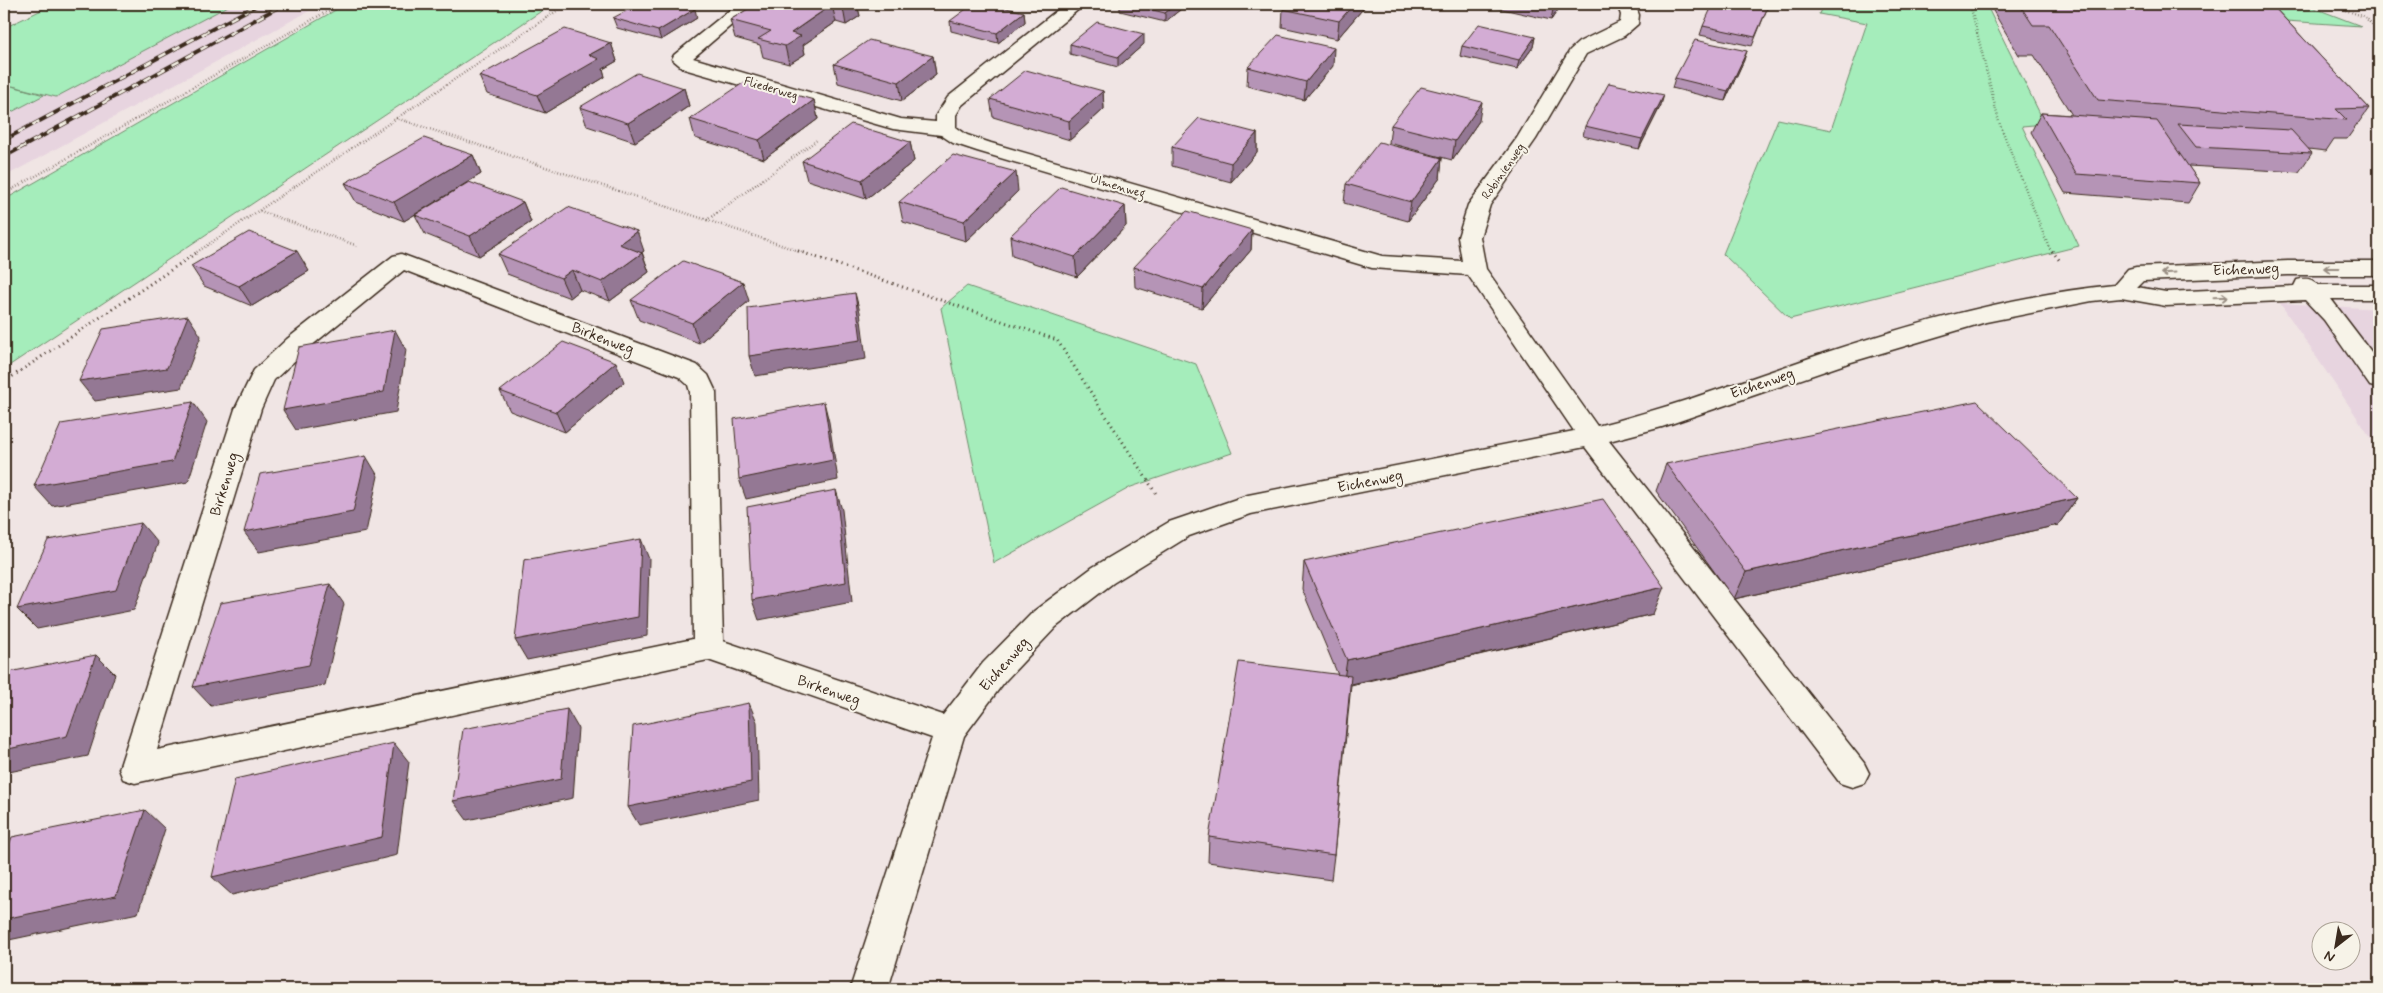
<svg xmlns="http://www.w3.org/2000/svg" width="2383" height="993" font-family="Mynerve,sans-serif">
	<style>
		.built { fill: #e7d4df }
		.green { fill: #a5edbb; stroke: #708c6c }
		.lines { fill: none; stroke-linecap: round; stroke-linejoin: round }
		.minor-casing { stroke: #3b2a1e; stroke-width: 3 }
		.path-far1 { stroke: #3b2a1e; stroke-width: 2.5; stroke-dasharray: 0.5 2.5; stroke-linecap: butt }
		.path { stroke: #3b2a1e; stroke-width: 3; stroke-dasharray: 1 4; stroke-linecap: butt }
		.minor { fill: #f7f3e8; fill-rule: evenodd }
		.rail-casing { stroke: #3b2a1e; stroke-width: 4 }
		.rail { stroke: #f7f3e8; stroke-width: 2.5; stroke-dasharray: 8; stroke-linecap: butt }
		.wall { fill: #b594b6; stroke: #3b2a1e }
		.shaded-wall { fill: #947894; stroke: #3b2a1e }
		.building { fill: #d3acd4; stroke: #3b2a1e }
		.oneway { stroke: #998e83 }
		.labels { text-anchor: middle; stroke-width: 4; stroke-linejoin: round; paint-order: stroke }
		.far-street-label { font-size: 12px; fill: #3b2a1e; stroke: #f7f3e8 }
		.street-label { font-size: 15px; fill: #3b2a1e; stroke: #f7f3e8 }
	</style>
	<rect width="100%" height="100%" fill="#f0e5e4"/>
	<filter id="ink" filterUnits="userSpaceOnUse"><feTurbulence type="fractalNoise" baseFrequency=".02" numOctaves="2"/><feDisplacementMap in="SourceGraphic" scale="10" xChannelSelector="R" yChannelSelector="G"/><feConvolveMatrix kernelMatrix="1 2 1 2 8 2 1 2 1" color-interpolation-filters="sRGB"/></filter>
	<g filter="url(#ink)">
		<path class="built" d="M216,4H322L4,177V116Z
			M2280,303L2379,309V450Z"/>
		<path class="green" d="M54,4H232L56,97L12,86L44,95L4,116V28Z
			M346,4H552L4,369V200Z
			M1823,4H1986L2045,124L2022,126L2079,246L1790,319L1723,254L1778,119L1831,130L1867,23L1819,14Z
			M2030,4H2304L2361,26Z
			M967,286L1196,364L1232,453L1131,487L994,563L941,308Z"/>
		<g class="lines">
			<defs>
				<path id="minor" d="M737,4H756L693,58L901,119L936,122V115L948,97L1065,4H1085L962,105L956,115V127L967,135L991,143L1382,256L1462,261L1458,237L1468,205L1517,138L1570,50L1579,42L1620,22L1621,15L1617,4H1635L1639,15L1638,24L1624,36L1586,54L1536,139L1490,205L1480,237L1486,269L1597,426C1675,406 1751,378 1827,352C1917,322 2020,294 2114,285L2128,269L2136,267L2288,261H2379V275H2288L2143,281L2137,287L2166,292L2294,286L2297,280C2306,278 2311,278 2318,285H2379V299H2331L2379,362V388L2370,386L2324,320L2305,300L2166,306L2121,298L2092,301L1986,322L1848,363L1662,427L1609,441L1864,763L1869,773L1864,783L1852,787L1840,783L1585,447L1251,514L1189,536L1113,583L1056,627L1005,681L964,736L888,989H850L932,738L708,660L135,783L123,779L119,769L235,409L254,370L287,339L393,256L401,254L697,365L708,375L716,392L723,641L943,715L983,663L1034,611L1093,567L1169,522L1248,495L1574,431L1468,275L1372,268L977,151L953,143L941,135L893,129L684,69L672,59L674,55ZM404,270L679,377L688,385L690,392L693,639L157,750L261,409L274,380L305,351Z"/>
			</defs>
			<use href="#minor" class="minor-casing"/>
			<path class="path-far1" d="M1970,4L1999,122L2049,248L2053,252
				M2329,4L2365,17L2379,32
				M396,118L707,220L817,140
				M4,194L340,4
				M260,211L358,246
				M707,220L802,252
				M197,252L567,4"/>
			<path class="path" d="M798,251L1057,340L1157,495
				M2052,251L2060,261
				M4,382L199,251"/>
			<use href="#minor" class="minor"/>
			<defs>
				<path id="rail" d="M4,140L259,4
					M4,157L284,4"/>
			</defs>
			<use href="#rail" class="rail-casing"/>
			<use href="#rail" class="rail"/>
		</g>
		<path class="wall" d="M756,4H857L860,16L846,25L836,22L815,37L803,45L805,54L789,64L763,57L760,45L735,38L730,20Z
			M1120,4H1187L1165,22L1120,11Z
			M1367,4L1337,39L1282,27L1283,9Z
			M1490,4H1562L1551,20L1489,6Z
			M1769,4L1752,46L1700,35L1703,26Z
			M1989,4H2271L2369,108L2347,139H2334L2326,151L2308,149L2312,153L2299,172L2188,166L2200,183L2188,203L2065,193L2031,132L2041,113L2072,115L2034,55H2019Z
			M1024,12L1025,22L998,43L951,31L950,21Z
			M613,18H697L661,40L617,28Z
			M1535,37L1533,47L1517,69L1460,56L1462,46Z
			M611,43L617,61L603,69L605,77L545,113L487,94L479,76Z
			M1070,44H1144L1118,67L1070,54Z
			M933,56L936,75L902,101L838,83L834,64Z
			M1744,60L1725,101L1672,88L1675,78Z
			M1333,66L1304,100L1247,86L1248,67Z
			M684,88L689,106L635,142L587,126L580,107Z
			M1103,91L1104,109L1070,140L993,117L990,99Z
			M814,100L818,119L764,159L695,138L690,119Z
			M1661,105L1639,149L1583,136L1585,126Z
			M1479,121L1452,160L1389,143L1391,125Z
			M1257,133V152L1231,182L1172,166V147Z
			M910,142L914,161L866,199L807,180L802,161Z
			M473,155L481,174L404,221L356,202L345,183Z
			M1442,158L1440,178L1408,221L1344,203L1346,184Z
			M1018,191L966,241L903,222L899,202Z
			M523,202L531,222L479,256L425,234L415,215Z
			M1125,206L1126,226L1077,277L1012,256L1010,236Z
			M1252,230L1251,250L1202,308L1135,287L1134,267Z
			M644,251L642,252L649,272L610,301L580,290L570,298L507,274L498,254Z
			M191,266L309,271L252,306L204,286Z
			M631,300L749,301L699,343L639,320Z
			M624,382L565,432L510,411L500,391Z
			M1666,464L2077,498L2058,525L1734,599L1656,491Z
			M1304,562L1653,614L1351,685L1334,855L1331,880L1208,862L1209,837L1338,675L1302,589Z"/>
		<path class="shaded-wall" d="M848,4H857L860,16L846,25L843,8Z
			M1176,4H1187L1165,22V13Z
			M1354,4H1367L1337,39L1339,21Z
			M1554,4H1562L1551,20Z
			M832,5L836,22L803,45L805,54L789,64L785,46L791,33Z
			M695,9L697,18L661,40L658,31Z
			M1024,12L1025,22L998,43L997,33Z
			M1144,34V44L1118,67V57Z
			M1535,37L1533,47L1517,69L1519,60Z
			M611,43L617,61L603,69L605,77L545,113L537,95L589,55Z
			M1334,48L1333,66L1304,100L1306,82Z
			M1747,51L1744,60L1725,101L1728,91Z
			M933,56L936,75L902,101L899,82Z
			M684,88L689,106L635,142L628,123Z
			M1103,91L1104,109L1070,140L1069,121Z
			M1664,95L1661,105L1639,149L1642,139Z
			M814,100L818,119L764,159L759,140Z
			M1482,102L1479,121L1452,160L1455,141Z
			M1257,133V152L1231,182V163Z
			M910,142L914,161L866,199L862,180Z
			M473,155L481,174L404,221L394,202Z
			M1442,158L1440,178L1408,221L1411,202Z
			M1016,172L1018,191L966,241L964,221Z
			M523,202L531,222L479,256L470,236Z
			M1125,206L1126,226L1077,277L1075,257Z
			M1252,230L1251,250L1202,308L1203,289Z
			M637,231L644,251L627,263L619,244Z
			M297,251L309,271L252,306L239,286Z
			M642,253L649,272L610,301L602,282Z
			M572,270L580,290L570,298L561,278Z
			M743,282L749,301L699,343L692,323Z
			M855,293L860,312L866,359L755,376L749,356Z
			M188,316L201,336L181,388L95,401L79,381Z
			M395,330L406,350L396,412L296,430L283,410Z
			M616,362L624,382L565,432L556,412Z
			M193,402L207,422L188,482L52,506L34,486Z
			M824,402L829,422L838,480L746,499L739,479Z
			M366,456L378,476L366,532L259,552L244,532Z
			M836,490L842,510L852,602L759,620L752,600Z
			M2077,498L2058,525L1734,599L1746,572Z
			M141,523L158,543L134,610L37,629L17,609Z
			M641,539L649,559L647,636L527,660L515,640Z
			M330,584L344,604L325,685L211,706L193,687Z
			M1664,587L1653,614L1343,686L1347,660Z
			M96,655L115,674L88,756L4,773V750Z
			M749,703L757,722L759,800L639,825L628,807Z
			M567,709L578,728L573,798L467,820L453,801Z
			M394,743L409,762L397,855L232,895L212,877Z
			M145,810L165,829L138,913L4,941V919Z"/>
		<path class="building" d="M639,4H676L695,9L658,31L613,18Z
			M756,4H848L843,8L832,5L811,19L791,33L801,36L785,46L758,39L771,31L730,20Z
			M973,4H988L1024,12L997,33L950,21Z
			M1129,4H1176L1165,13Z
			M1288,4H1354L1339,21L1283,9Z
			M1713,4H1769L1755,37L1703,26Z
			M2019,4H2271L2369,108L2336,109L2347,120L2098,100L2049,25H2033Z
			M1097,22L1144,34L1118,57L1070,44Z
			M1479,24L1535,37L1519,60L1462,46Z
			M565,29L611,43L589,55L599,59L537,95L479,76Z
			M1278,35L1334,48L1306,82L1248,67Z
			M869,40L933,56L899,82L834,64Z
			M1695,40L1747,51L1728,91L1675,78Z
			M1026,70L1103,91L1069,121L990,99Z
			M637,73L684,88L628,123L580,107Z
			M746,81L814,100L759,140L690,119Z
			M1609,83L1664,95L1642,139L1585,126Z
			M1421,87L1482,102L1455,141L1391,125Z
			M2041,113L2157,121L2200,183L2076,174Z
			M1199,118L1257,133L1231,163L1172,147Z
			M851,124L910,142L862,180L802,161Z
			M2178,124L2291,130L2312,153L2196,147Z
			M424,138L473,155L394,202L345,183Z
			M1379,142L1442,158L1411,202L1346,184Z
			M953,155L1016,172L964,221L899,202Z
			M469,182L523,202L470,236L415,215Z
			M1061,187L1125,206L1075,257L1010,236Z
			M568,207L637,231L619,244L642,253L602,282L572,270L561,278L498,254Z
			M1187,211L1252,230L1203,289L1134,267Z
			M249,232L297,251L239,286L191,266Z
			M683,261L743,282L692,323L631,300Z
			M855,293L861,340L749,356L748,308Z
			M188,316L167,368L79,381L103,329Z
			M395,330L384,392L283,410L299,347Z
			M563,342L616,362L556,412L500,391Z
			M1977,401L2077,498L1746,572L1666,464Z
			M193,402L172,462L34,486L61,424Z
			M824,402L833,460L739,479L734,419Z
			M366,456L353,512L244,532L260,474Z
			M836,490L846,582L752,600L747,507Z
			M1603,499L1664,587L1347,660L1304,562Z
			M141,523L116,590L17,609L48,540Z
			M641,539L638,617L515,640L524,560Z
			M330,584L309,665L193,687L220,603Z
			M96,655L67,736L4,750V673Z
			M1239,662L1351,676L1334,855L1209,837Z
			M749,703L751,782L628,807L633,726Z
			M567,709L561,779L453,801L463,729Z
			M394,743L382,837L212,877L235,779Z
			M145,810L116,896L4,919V858L12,837Z"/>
		<defs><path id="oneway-shaft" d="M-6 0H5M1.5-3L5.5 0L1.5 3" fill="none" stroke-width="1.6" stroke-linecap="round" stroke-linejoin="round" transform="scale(1.25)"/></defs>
		<g class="oneway">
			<use href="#oneway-shaft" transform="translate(2331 268) rotate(180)"/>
			<use href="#oneway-shaft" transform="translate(2168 273) rotate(177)"/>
			<use href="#oneway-shaft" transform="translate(2221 297) rotate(-2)"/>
		</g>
	</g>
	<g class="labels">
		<g class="far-street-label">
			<text transform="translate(771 88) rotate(16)" y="4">Fliederweg</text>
			<text transform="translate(1503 171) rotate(-55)" y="4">Robinienweg</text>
			<text transform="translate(1118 186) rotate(16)" y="4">Ulmenweg</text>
		</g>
		<g class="street-label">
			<text transform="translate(2246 269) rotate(-2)" y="5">Eichenweg</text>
			<text transform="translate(603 338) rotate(21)" y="5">Birkenweg</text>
			<text transform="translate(1762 383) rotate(-19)" y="5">Eichenweg</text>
			<text transform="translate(1370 481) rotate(-11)" y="5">Eichenweg</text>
			<text transform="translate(224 484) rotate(-73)" y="5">Birkenweg</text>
			<text transform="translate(1004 664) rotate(-49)" y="5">Eichenweg</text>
			<text transform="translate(829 690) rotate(19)" y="5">Birkenweg</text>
		</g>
	</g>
	<rect width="2383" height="993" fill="none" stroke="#f7f3e8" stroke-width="20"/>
	<rect x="10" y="10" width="2363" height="973" fill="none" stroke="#3b2a1e" stroke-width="2" filter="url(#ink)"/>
	<g transform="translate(2336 946) rotate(211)"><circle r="24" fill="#f7f3e8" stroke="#aca397"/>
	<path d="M0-4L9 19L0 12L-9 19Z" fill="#3b2a1e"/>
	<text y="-8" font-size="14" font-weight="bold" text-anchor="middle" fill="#3b2a1e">N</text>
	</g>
</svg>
